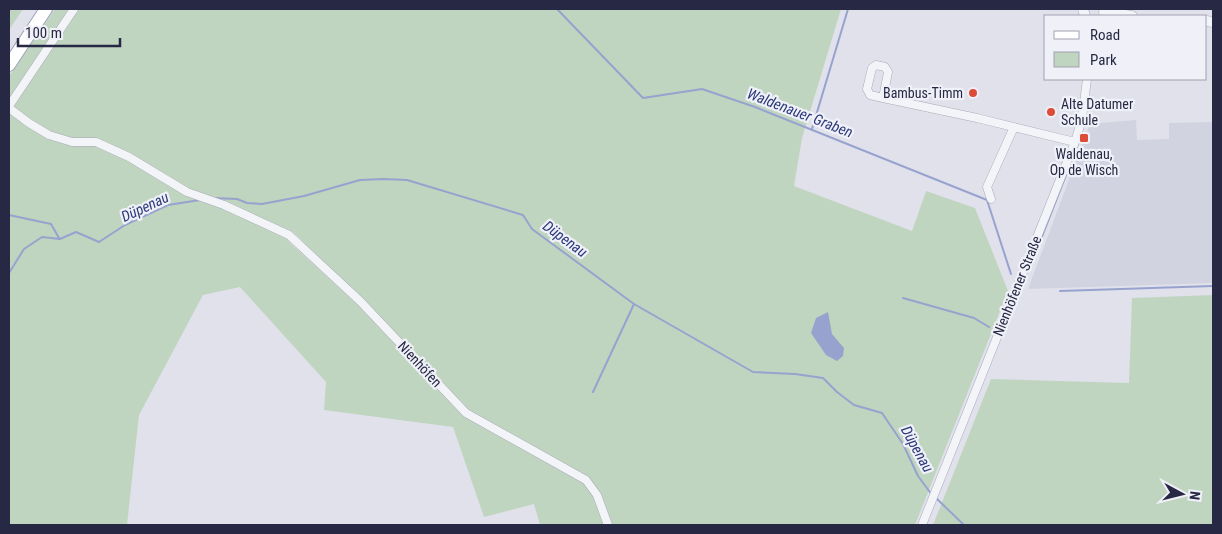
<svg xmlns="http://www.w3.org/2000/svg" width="1222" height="534" font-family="'Roboto Condensed',sans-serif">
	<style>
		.built { fill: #d2d3e0 }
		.green { fill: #c0d5c0; fill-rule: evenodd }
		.water { fill: #97a3ce }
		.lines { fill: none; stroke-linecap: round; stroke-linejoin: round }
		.stream { stroke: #97a3ce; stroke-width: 2 }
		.minor-casing { stroke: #a8aab9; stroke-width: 9 }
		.tertiary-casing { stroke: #a8aab9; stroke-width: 11 }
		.primary-casing { stroke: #9ea1b8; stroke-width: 14 }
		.minor { stroke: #f3f4f8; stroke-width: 8 }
		.tertiary { stroke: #f3f4f8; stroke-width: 10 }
		.primary { stroke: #fff; stroke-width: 12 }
		.poi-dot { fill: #dd4c38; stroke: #f0f1f8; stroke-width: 2 }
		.labels { text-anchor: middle; stroke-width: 4.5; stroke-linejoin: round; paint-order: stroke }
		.poi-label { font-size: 14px; fill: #272944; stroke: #f0f1f8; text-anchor: end }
		.street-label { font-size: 14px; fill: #272944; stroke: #f0f1f8 }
		.water-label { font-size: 15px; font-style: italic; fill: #2c3a7c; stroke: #f0f1f8 }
	</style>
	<rect width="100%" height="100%" fill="#e0e1eb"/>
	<path class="built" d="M1136,120L1137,140L1169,139V123L1213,122V283L1028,289L1090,124Z"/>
	<path class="green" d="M9,9H23L9,30Z
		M55,9H841L802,138L794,186L912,231L926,191L975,208L1008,291L915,525H540L534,504L484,517L453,427L324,410L326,382L240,287L203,295L139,415L127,525H9V76ZM293,232L361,298L435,376L430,381L358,305L287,240Z
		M1213,295V525H933L991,379L1129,383L1132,298Z"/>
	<path class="water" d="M828,312L832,334L844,348L843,356L837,361L826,355L811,333L816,318Z"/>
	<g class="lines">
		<path class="stream" d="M557,9L643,98L702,89L755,107L987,200L1011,274
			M812,129L848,9
			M214,198L237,199L247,203L262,204L304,196L360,180L383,179L407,180L523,215L532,229L634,304L753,372L795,374L823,378L837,392L854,405L882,413L903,444L918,476L932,495
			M9,215L51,224L59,238
			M1032,262L1070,165
			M9,273L24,249L42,237L60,239L76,232L99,242L125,225L168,205L200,200
			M1060,291L1213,286
			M903,298L974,318L989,327
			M593,392L634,304
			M936,498L964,525"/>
		<defs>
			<path id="minor" d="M876,65L885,67L888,72L883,98L870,95L867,89L872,68Z
				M883,98L977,118L1075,142
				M9,106L74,9
				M9,108L29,123L49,135L72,142H96L129,157L187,192L224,205L289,235L360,301L466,413L586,480L597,495L608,525
				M991,199L987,187L1014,127
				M922,525L1075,142L1082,119L1087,79"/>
			<path id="tertiary" d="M1083,9L1085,16
				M1104,12L1132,16
				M1206,21L1213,22"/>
			<path id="primary" d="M9,65L46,9"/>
		</defs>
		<use href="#minor" class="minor-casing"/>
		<use href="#tertiary" class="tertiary-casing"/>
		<use href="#primary" class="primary-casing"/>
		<use href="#minor" class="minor"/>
		<use href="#tertiary" class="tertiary"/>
		<use href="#primary" class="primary"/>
	</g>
	<g class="poi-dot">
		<circle cx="973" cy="93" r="5"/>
		<circle cx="1051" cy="112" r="5"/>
		<rect x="1079" y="133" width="10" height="10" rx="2.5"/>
	</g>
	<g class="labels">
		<g class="poi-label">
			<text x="963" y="98">Bambus-Timm</text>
			<text x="1061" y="109" text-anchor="start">Alte Datumer<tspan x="1061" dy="16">Schule</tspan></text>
			<text x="1084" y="159" text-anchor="middle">Waldenau,<tspan x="1084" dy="16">Op de Wisch</tspan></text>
		</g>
		<g class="street-label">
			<text transform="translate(1017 286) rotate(-68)" y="5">Nienhöfener Straße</text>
			<text transform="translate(420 364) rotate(47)" y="5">Nienhöfen</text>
		</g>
		<g class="water-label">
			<text transform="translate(800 113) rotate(21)" y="5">Waldenauer Graben</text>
			<text transform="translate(145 207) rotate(-25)" y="5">Düpenau</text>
			<text transform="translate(565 239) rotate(36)" y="5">Düpenau</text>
			<text transform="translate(917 449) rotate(61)" y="5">Düpenau</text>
		</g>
	</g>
	<rect width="1222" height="534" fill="none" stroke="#272944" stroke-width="20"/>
	<rect x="1044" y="15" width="162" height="65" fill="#f0f1f8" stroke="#a0a1b0"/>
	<rect x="1054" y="31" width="25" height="8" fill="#ffffff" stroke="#a0a1b0"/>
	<text x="1090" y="40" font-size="15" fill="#272944">Road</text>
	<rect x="1054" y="52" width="25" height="15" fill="#c0d5c0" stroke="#a0a1b0"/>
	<text x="1090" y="65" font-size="15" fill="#272944">Park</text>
	<g transform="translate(1182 494) rotate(97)" stroke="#f0f1f8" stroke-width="4" paint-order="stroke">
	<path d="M0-4L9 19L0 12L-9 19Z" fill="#272944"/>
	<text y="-8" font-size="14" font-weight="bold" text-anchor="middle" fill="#272944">N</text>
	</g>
	<path d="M18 38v8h102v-8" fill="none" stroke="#272944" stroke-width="2.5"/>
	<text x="25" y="38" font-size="15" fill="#272944" stroke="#f0f1f8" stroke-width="4" paint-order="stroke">100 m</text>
</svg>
